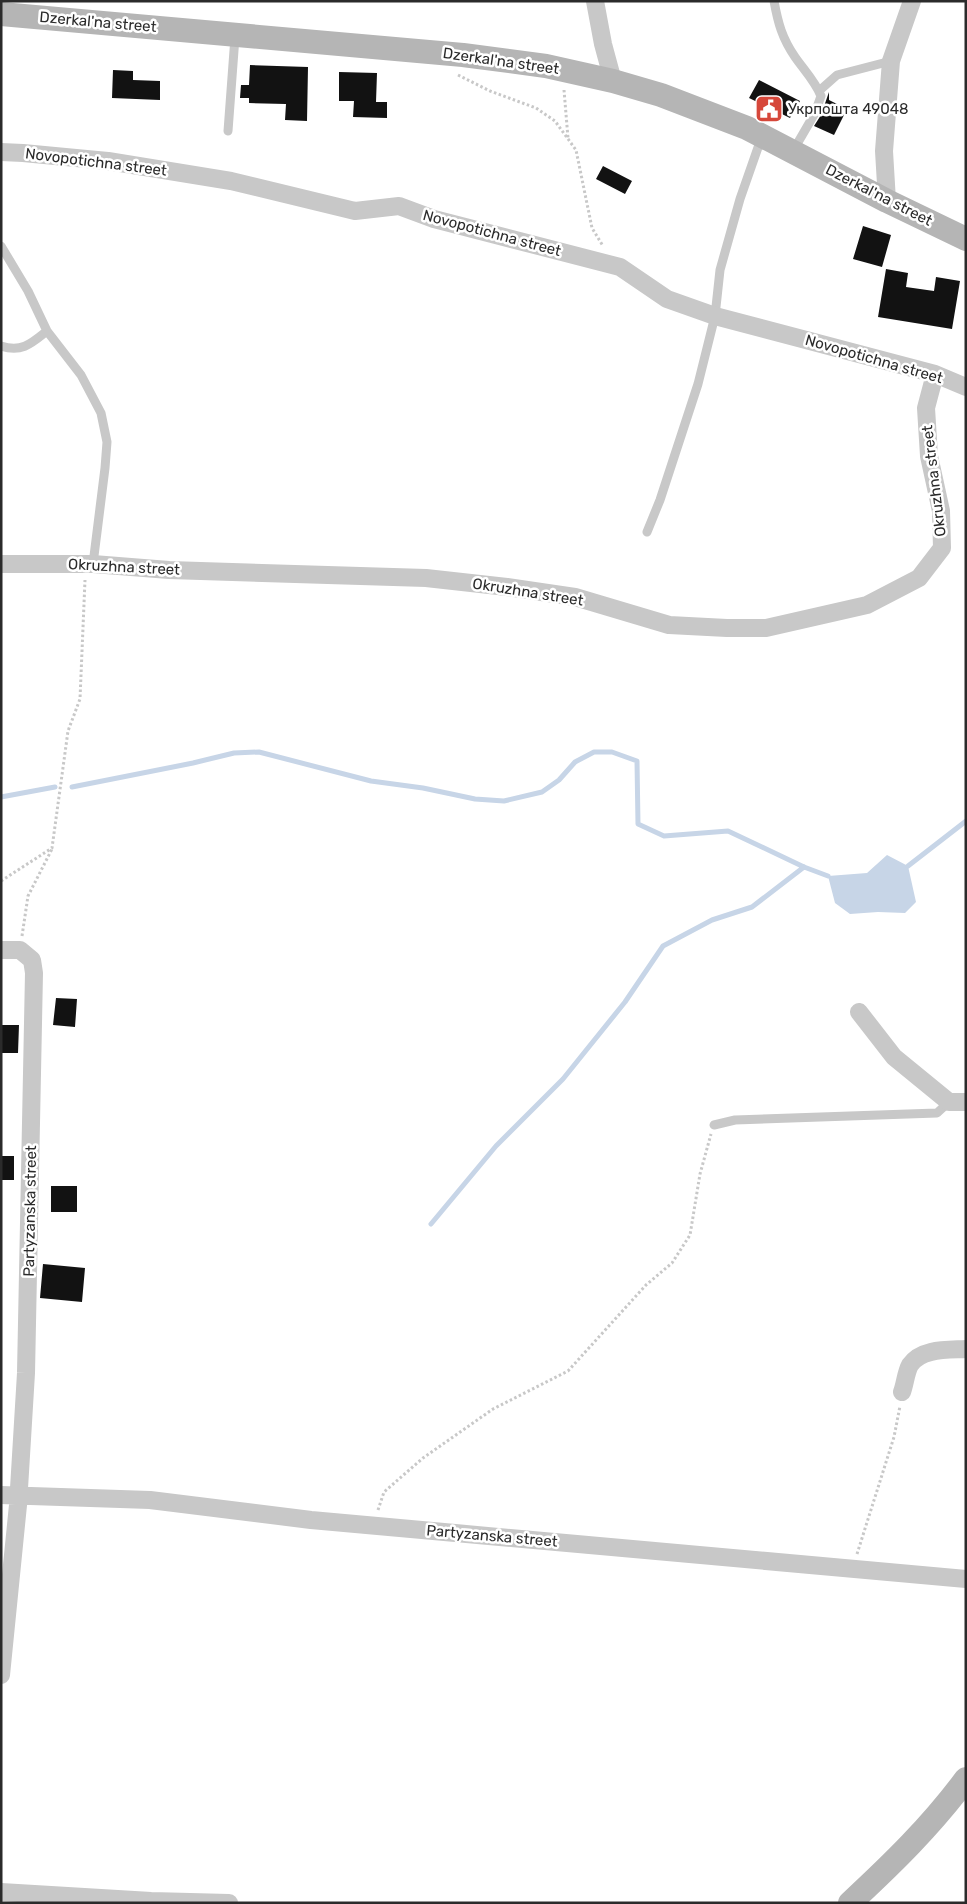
<svg xmlns="http://www.w3.org/2000/svg" width="967" height="1904" font-family="Rubik,sans-serif">
	<style>
		.water { fill: #c7d5e7 }
		.lines { fill: none; stroke-linecap: round; stroke-linejoin: round }
		.stream { stroke: #c7d5e7; stroke-width: 5 }
		.building { fill: #121212 }
		.path { stroke: #c8c8c8; stroke-width: 3; stroke-dasharray: 2.5 2.5; stroke-linecap: butt }
		.lane { stroke: #c8c8c8; stroke-width: 9 }
		.street { stroke: #c8c8c8; stroke-width: 18 }
		.secondary { stroke: #b5b5b5; stroke-width: 24 }
		.labels { text-anchor: middle; stroke-width: 5; stroke-linejoin: round; paint-order: stroke }
		.street-label { font-size: 15px; fill: #2b2b2b; stroke: #fff }
		.poi-label { font-size: 15px; fill: #2b2b2b; stroke: #fff; text-anchor: start }
	</style>
	<rect width="100%" height="100%" fill="#fff"/>
	<path class="water" d="M887,855L908,866L916,902L905,913L878,912L850,914L835,903L828,876L867,873Z"/>
	<g class="lines">
		<path class="stream" d="M72,787L193,763L234,753L259,752L371,781L423,788L475,799L504,801L542,792L559,780L575,762L594,752H612L637,761L638,824L664,836L728,831L804,867L828,876
			M1,797L55,787
			M908,866L966,821
			M431,1224L496,1146L563,1079L625,1002L663,946L712,920L752,907L804,867"/>
	</g>
	<path class="building" d="M250,65L308,67L307,121L285,120L286,104L249,103V98H240L241,85H249Z
		M113,70L133,71V80L160,81V100L112,98Z
		M339,72L377,73L376,102H387V118L353,117L354,101H339Z
		M759,80L800,101L790,118L749,98Z
		M829,92V100L847,109L834,135L814,126L821,115Z
		M603,166L632,181L625,194L596,179Z
		M863,226L891,235L882,267L853,259Z
		M886,269L908,273L906,287L934,291L936,277L960,281L952,329L878,317Z
		M56,998L77,999L75,1027L53,1025Z
		M1,1025H19L18,1053H1Z
		M1,1156H14V1180H1Z
		M51,1186H77V1212H51Z
		M43,1264L85,1268L82,1302L40,1298Z"/>
	<g class="lines">
		<path class="path" d="M458,75L490,91L536,108L555,121L576,150L592,228L603,246
			M564,90L568,138
			M1,881L52,848L68,731L80,699L85,580
			M22,936L28,896L52,849
			M378,1510L384,1492L423,1458L493,1409L568,1371L646,1285L672,1263L690,1235L700,1174L711,1134
			M857,1554L894,1437L900,1406"/>
		<path class="lane" d="M774,1C778,23 782,38 795,57C804,70 815,81 821,96L815,113L793,151
			M819,91L837,75L891,61
			M228,131L235,37
			M1,246L28,291L47,331L81,375L101,413L107,442L105,468L93,564
			M1,346C22,353 32,343 47,331
			M647,532L660,500L698,384L715,316L720,270L740,199L762,136
			M714,1125L735,1120L937,1113L949,1102"/>
		<path class="street" d="M595,1L603,44L613,81
			M1,152L23,153L108,161L231,181L355,211L399,206L434,219L620,267L667,299L715,316L935,374L966,387
			M887,201L884,151L891,61L912,1
			M1,564H93L169,570L426,578L507,587L575,597L669,625L727,628H766L867,605L919,578L942,548L941,511L929,456L926,408L935,374
			M1,950H20L32,960L34,973L26,1373L18,1505L1,1675
			M859,1012L894,1057L949,1102H966
			M902,1392C905,1384 906,1372 910,1365C921,1348 948,1350 966,1349
			M1,1495L150,1500L311,1520L966,1579
			M1,1892L151,1901L229,1903"/>
		<path class="secondary" d="M1,14L463,55L546,66L613,81L661,95L747,128L887,201L966,239
			M850,1903C893,1863 931,1826 966,1779"/>
	</g>
	<defs>
		<symbol id="civic-square" viewBox="-11 -11 22 22"><rect x="-9" y="-9" width="18" height="18" rx="4" fill="#d6473a" stroke="#fff"/><path d="M-.6-6.5H3V-4.5H.6V-3L4-1V1h2V6H-6V1h2V-1L-.6-3ZM-1.2 2.5V6h2.4V2.5Z" fill="#fff"/></symbol>
	</defs>
	<g fill-rule="evenodd">
		<use href="#civic-square" x="753" y="93" width="32" height="32"/>
	</g>
	<g class="labels">
		<g class="street-label">
			<text transform="translate(98 22) rotate(5)" y="5">Dzerkal'na street</text>
			<text transform="translate(501 61) rotate(8)" y="5">Dzerkal'na street</text>
			<text transform="translate(96 162) rotate(7)" y="5">Novopotichna street</text>
			<text transform="translate(879 195) rotate(27)" y="5">Dzerkal'na street</text>
			<text transform="translate(492 233) rotate(15)" y="5">Novopotichna street</text>
			<text transform="translate(874 359) rotate(16)" y="5">Novopotichna street</text>
			<text transform="translate(934 481) rotate(-97)" y="5">Okruzhna street</text>
			<text transform="translate(124 567) rotate(3)" y="5">Okruzhna street</text>
			<text transform="translate(528 592) rotate(9)" y="5">Okruzhna street</text>
			<text transform="translate(30 1211) rotate(-89)" y="5">Partyzanska street</text>
			<text transform="translate(492 1536) rotate(5)" y="5">Partyzanska street</text>
		</g>
		<g class="poi-label">
			<text x="788" y="114">Укрпошта 49048</text>
		</g>
	</g>
	<rect width="967" height="1904" fill="none" stroke="#2b2b2b" stroke-width="5"/>
</svg>
